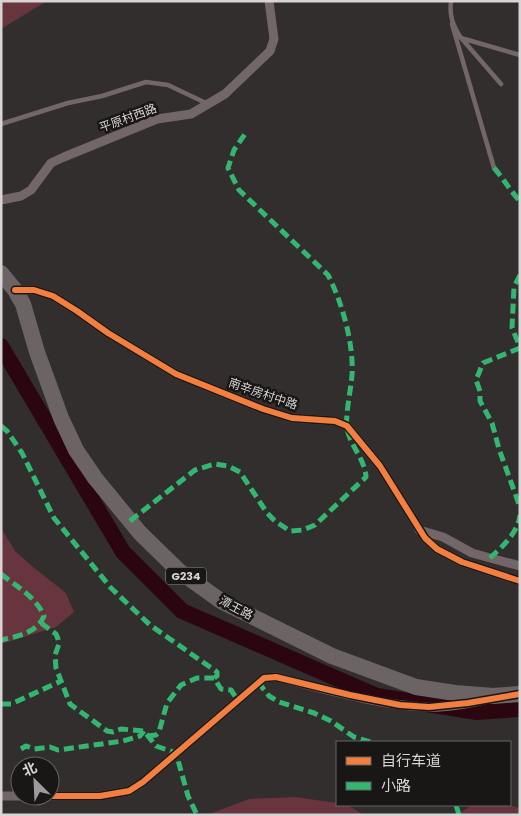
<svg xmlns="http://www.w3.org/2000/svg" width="521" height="816" font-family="Poppins,'Noto Sans SC',sans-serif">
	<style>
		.green { fill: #68343e }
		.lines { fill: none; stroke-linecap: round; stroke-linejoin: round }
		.river { stroke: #2b050f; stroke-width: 16 }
		.lane { stroke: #736668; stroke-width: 4.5 }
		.street { stroke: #736668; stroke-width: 9 }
		.highway { stroke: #6c6464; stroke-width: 16 }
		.quiet { stroke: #33b770; stroke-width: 5; stroke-dasharray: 10 5; stroke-linecap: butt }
		.cycleway-casing { stroke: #191616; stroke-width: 9 }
		.cycleway { stroke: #f27e40; stroke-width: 6 }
		.labels { text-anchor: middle; stroke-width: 5; stroke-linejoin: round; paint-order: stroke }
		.shield { fill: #191616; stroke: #9f9a9b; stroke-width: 1 }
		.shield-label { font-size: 11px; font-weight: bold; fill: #d8d3d4 }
		.street-label { font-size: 12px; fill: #d8d3d4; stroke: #191616 }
	</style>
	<rect width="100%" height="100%" fill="#322e2e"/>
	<path class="green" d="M1,1H47L1,29Z
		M1,528L15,551L33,567L66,593L74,612L56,627L1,644Z
		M295,797L337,803V805H347L364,815H207L249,799Z
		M472,805H507L520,808V815H457Z"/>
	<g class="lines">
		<path class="river" d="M1,346L123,552L182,611L377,696L477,712L520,709"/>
		<path class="lane" d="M451,1C449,17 453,25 461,38L520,55
			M452,24L494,168
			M462,39L501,84
			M1,124L68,103L102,96L146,82L168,85L208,104"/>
		<path class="street" d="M1,200L21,196L31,190L51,163L64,157L157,119L191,114L225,94L270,51L274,39L269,1
			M15,290H34L53,296L77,311L108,333L176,374L263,409L292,418L335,421L347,426L380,466L425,538L437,549L462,562L520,581
			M419,530L443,537L472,553L520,566
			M1,796H20
			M50,796H100L129,791L143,782L264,678L276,677C325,689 376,705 427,707C445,708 466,704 484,700"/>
		<path class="highway" d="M1,273L15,290L23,304L37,352L61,418L76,450L95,478L140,533L179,571L221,601L332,656L416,687L455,693L493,696L520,694"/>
		<path class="quiet" d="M494,168C504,179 510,191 520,201
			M520,275L514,287L512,328L520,347
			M520,348L483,363L476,380L480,391V401L492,423L499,449L520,507
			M1,426L7,431L22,453L54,518L111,588L150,625L217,672V676L214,678
			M130,521L195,470L214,464L228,466L240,472L267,513L275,521L290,531L303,530L315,525L366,477C365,459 350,446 347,428C345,416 351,389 352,375C354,344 342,302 328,275L239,190L228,168L234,150L245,134
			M490,558C502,547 518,533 520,515
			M1,574C16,586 37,598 44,616C37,633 18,636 1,640
			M41,623L56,634L58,639L59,644L55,655L56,668L70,704L107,731L113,732L121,729L144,731L156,746L176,753L188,796L197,815
			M258,682L269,696L279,702L314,713L331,721L354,737L370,742
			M1,704H11L61,681
			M148,736L156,735L159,732L167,703L181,685L197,678H214L221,689L231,690L237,699
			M21,749L26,746L34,749L50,747L58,750L123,741L140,736L144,731
			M456,805L459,815"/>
		<defs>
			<path id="cycleway" d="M15,290H34L53,296L77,311L108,333L176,374L263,409L292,418L335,421L347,426L380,466L425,538L437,549L462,562L520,581
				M50,796H100L129,791L143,782L264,678L276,677L350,695L400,705L429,707L468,703L520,694"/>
		</defs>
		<use href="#cycleway" class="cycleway-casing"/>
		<use href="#cycleway" class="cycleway"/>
	</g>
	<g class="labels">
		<rect class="shield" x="166" y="567.5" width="40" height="17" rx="4"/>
		<g class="shield-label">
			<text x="186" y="580">G234</text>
		</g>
		<g class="street-label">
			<text transform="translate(128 118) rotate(-20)" y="4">平原村西路</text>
			<text transform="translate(263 394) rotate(19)" y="4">南辛房村中路</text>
			<text transform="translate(236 608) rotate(28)" y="4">潭王路</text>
		</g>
	</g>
	<rect width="521" height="816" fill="none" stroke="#d8d3d4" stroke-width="5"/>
	<rect x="336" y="741" width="175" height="65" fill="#191616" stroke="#656262"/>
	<rect x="346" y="757" width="25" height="8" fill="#f27e40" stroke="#656262"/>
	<text x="381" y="766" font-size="15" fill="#d8d3d4">自行车道</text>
	<rect x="346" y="782" width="25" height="8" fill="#33b770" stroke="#656262"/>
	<text x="381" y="791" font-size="15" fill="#d8d3d4">小路</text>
	<g transform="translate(35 781) rotate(336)"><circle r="24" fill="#191616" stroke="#656262"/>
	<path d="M0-4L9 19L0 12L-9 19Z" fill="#9e999a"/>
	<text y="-8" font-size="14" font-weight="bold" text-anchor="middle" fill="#d8d3d4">北</text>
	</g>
</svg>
